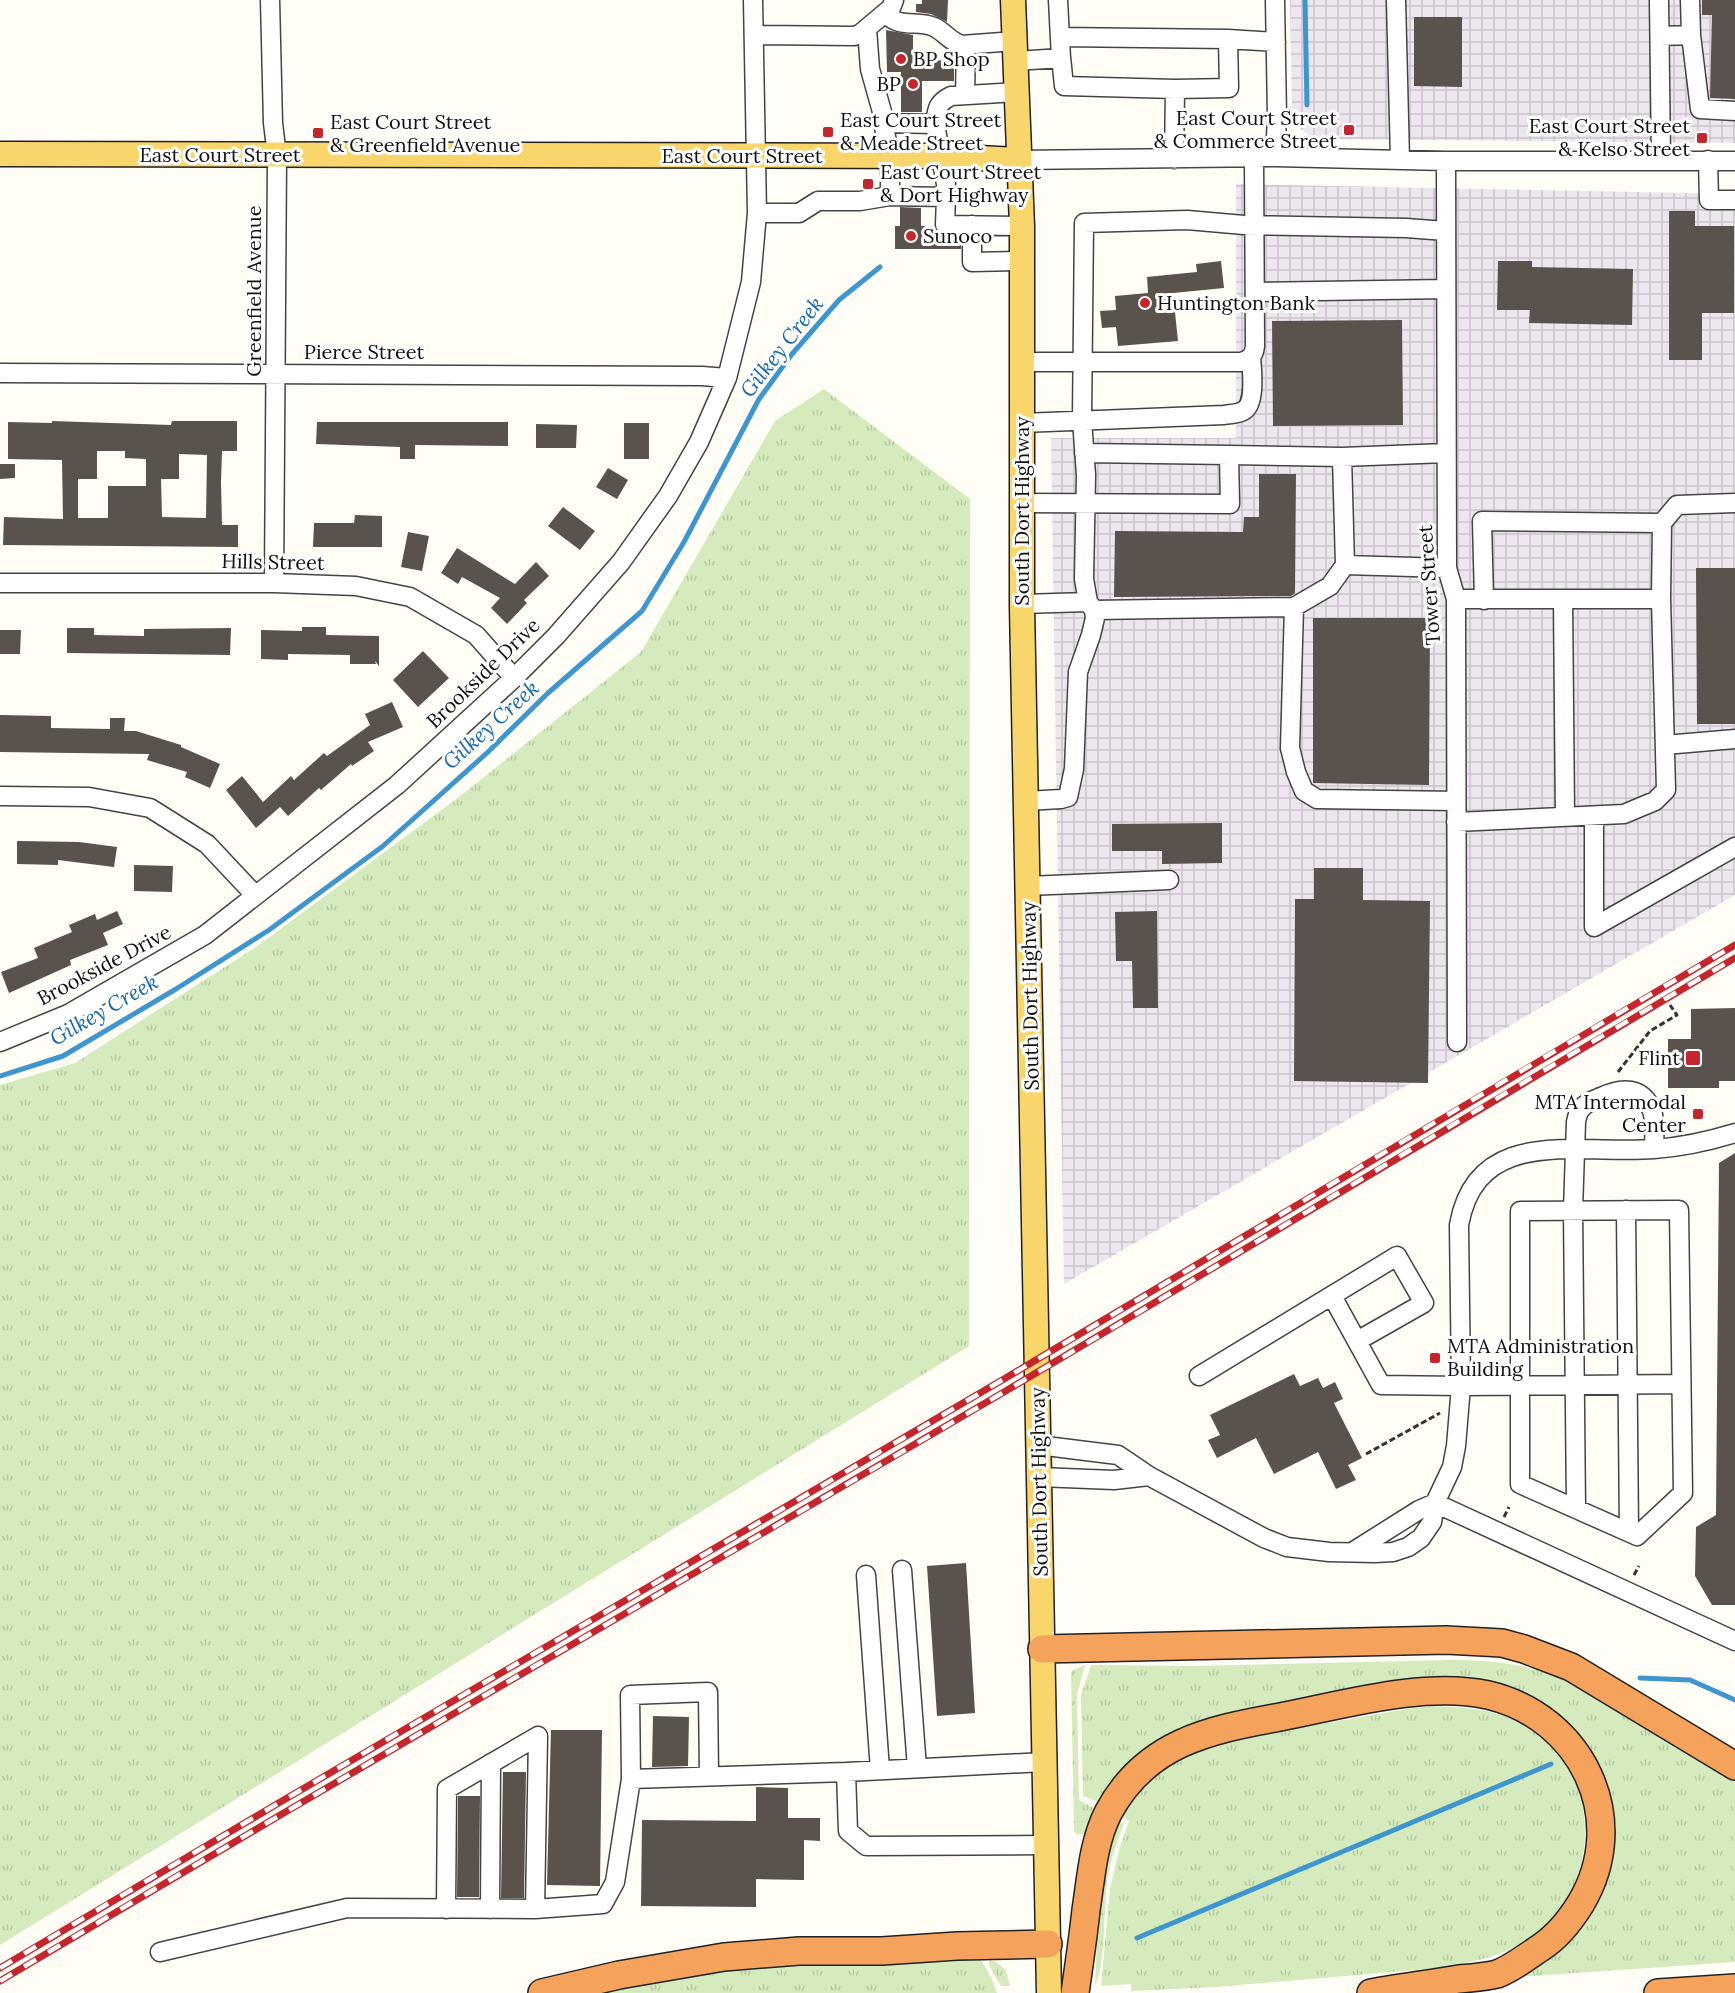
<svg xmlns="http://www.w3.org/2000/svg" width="1735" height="1993" font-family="Lora,serif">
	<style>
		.industrial { fill: url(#industrial-grid) }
		.grass { fill: url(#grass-tufts) }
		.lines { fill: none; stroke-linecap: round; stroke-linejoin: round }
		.stream { stroke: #3f96cf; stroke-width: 5 }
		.building { fill: #5a524d; fill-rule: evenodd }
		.minor-casing { stroke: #444; stroke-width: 21 }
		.major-casing { stroke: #222; stroke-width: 27 }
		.highway-casing { stroke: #222; stroke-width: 30 }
		.path { stroke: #333; stroke-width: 3; stroke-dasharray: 6 3; stroke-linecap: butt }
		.minor { stroke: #fff; stroke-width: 18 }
		.major { stroke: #f9d66b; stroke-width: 24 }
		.highway { stroke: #f5a25d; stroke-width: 27 }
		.rail-casing { stroke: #c4262e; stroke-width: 7 }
		.rail { stroke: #fff; stroke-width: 4.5; stroke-dasharray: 14; stroke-linecap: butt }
		.poi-dot { fill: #c4262e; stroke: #fff; stroke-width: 2 }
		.labels { text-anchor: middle; stroke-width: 6; stroke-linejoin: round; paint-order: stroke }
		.poi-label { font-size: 20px; fill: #111; stroke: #fff; text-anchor: start }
		.street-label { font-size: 20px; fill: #111; stroke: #fff }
		.water-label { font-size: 21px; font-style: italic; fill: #1768a6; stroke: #fff }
	</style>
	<defs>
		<pattern id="industrial-grid" width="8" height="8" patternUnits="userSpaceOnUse" patternTransform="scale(1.5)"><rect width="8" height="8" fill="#eee6ef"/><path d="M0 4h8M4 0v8" fill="none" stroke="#cbc4cc"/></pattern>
		<pattern id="grass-tufts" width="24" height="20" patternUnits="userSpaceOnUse" patternTransform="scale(1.5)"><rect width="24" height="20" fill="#d5ebbd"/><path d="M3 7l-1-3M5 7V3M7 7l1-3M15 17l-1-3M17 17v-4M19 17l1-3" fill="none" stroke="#b6c8a1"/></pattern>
	</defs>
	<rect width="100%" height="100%" fill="#fffdf5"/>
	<path class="industrial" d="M1290,0H1735V143L1319,139L1310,136L1296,125L1292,107Z
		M1236,184L1735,194V895L1064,1284L1051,438H1236Z"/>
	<path class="grass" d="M824,389L970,499L969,1346L0,1945V1085L75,1063L256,947L459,797L641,652L775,421Z
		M1451,1660C1491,1660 1527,1664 1565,1679L1735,1780V1962L1515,1977L1540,1961L1611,1822L1523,1695L1248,1713L1099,1802L1083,1796L1081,1695L1091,1665L1198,1666Z
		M1085,1665L1077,1694L1079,1800L1096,1809L1085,1834H1076L1074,1830L1071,1672L1073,1670Z
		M1431,1706C1465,1707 1498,1709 1528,1727C1608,1776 1602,1899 1521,1944C1496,1958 1466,1963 1438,1968L1216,1987L1131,1991V1984L1101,1986L1110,1889L1119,1850L1129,1821L1122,1816C1136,1794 1153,1775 1177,1762C1217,1740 1264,1734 1309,1726C1350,1719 1390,1711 1431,1706Z
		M1119,1822L1124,1824C1115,1845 1108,1869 1106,1892C1104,1915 1105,1967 1095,1985C1098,1930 1098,1873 1119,1822Z
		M981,1960L992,1979L997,1993H588L735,1967L881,1961Z
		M989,1960L996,1962L1006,1970L1010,1986H1001L989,1965Z"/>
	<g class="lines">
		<path class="stream" d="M1305,0L1307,105
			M0,1076L63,1056L176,989L269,930L383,846L488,752L548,693L642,611L684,542L759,399L792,354L839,300L880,267
			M1640,1678L1690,1680L1735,1700
			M1137,1938L1551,1764"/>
	</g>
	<path class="building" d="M922,0H948L947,22L931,14L916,12V4H922Z
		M1702,0H1735V99L1710,98L1712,15H1702Z
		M1414,17H1462V87L1414,86Z
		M886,30L913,35V61L954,60V81H922V112H901V72H887Z
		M900,207L921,208V226H925V228H934L939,234L944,236H961V249H895V226H900Z
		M1669,211H1695V226H1734V313H1702V360H1669Z
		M1221,261L1224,288L1173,293L1178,341L1118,346L1116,327L1102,328L1100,311L1116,310L1115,296L1148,293L1147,277L1197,272L1196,264Z
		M1498,261H1532V267L1633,269L1632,325L1529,323L1530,310H1497Z
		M1402,320L1403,425L1273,426L1272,321Z
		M52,421L171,425L172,421H237V451H222L221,482L222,525H238V547L3,545L4,517L63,519L62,460L8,459V422L52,423ZM97,451H125V458L146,459V486H108V518H78V479H97ZM179,454L207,455L206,518L162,517L161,479H179Z
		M317,422H508V446L415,445V459H400V447L316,444Z
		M624,423H649V459H624Z
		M536,424L577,425L576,448H536Z
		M0,464H15V478L0,479Z
		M608,468L628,480L617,499L596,487Z
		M1259,474H1296L1295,593L1291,596L1114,597L1115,531L1243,532L1244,517H1259Z
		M563,507L595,531L580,550L548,526Z
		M355,515L382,516V547H313L314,523H354Z
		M408,532L429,536L422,571L401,567Z
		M457,548L515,584L536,562L549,576L524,600L527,603L507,624L491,608L500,598L462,577L458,584L441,573Z
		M1696,568H1735V724H1697Z
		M1313,618H1430L1429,785L1313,783Z
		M302,627H326V635L379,636V666L375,661L376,664H350V655L288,654V660L261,659V630L302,631Z
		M67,628H94V635L144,636V629L231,628L230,655L67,653Z
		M0,630H21L20,654H0Z
		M423,651L449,678L418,707L393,680Z
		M392,702L403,727L368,742L374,751L352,766L351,764L321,790L319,788L288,816L280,807L256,828L226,790L242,776L263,802L291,776L294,780L324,753L327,756L370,725L365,714Z
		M0,715L51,716V728L110,729V718H125L124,731H136L181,745V747L220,764L210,788L185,777L187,772L147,760L149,754L0,752Z
		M1222,823V863L1162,864V851H1112V824Z
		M17,841L79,842L117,847L114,867L58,860V865L17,864Z
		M134,865L173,866L172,892L134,891Z
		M1314,868H1363V900L1430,901L1428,1083L1294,1081L1295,899H1314Z
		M117,911L123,924L103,933L108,945L70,960L71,965L9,993L1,972L38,958L34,948L72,932L69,925L95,914L97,920Z
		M1157,911L1158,1008H1133L1132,961H1116L1115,912Z
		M1735,1008V1081H1719V1088H1668V1039H1691V1009Z
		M1735,1153V1605H1712L1695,1576L1696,1527L1716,1515L1719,1163Z
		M1294,1374L1300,1386L1318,1378L1323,1388L1335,1382L1343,1399L1334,1403L1362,1458L1348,1465L1356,1480L1336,1489L1318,1452L1274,1474L1256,1438L1217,1458L1208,1440L1220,1435L1210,1415Z
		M966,1563L975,1713L937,1716L927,1566Z
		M653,1716L689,1717L688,1766L652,1767Z
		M551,1730H602L600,1886L547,1885Z
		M503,1772H526L524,1898H501Z
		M756,1787L788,1788V1818H820V1841L804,1840V1880L756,1879V1907L641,1906L642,1820L756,1821Z
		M458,1796H480L479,1897H457Z"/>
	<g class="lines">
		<defs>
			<path id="minor" d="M270,0L273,123L277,156L274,583
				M1396,0L1400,159
				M1659,0L1661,160
				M1690,0L1691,35
				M885,13C901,30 917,19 934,27C945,32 950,42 962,45L1015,41
				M867,29L870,69L884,119V127L890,156V196L946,197V184L935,124L883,123
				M755,35L854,36L860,34L891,8L894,0
				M1660,36L1691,35L1700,109L1735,111
				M1060,37L1228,39
				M1061,57L1064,86L1175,89L1174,159
				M1015,61L1061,58L1058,0
				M1175,89L1229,88L1228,39L1276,42
				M965,95L966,45
				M935,124C937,109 937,103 951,96L1017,92
				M1275,157L1277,117L1275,0
				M1019,160L1275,157L1446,161H1735
				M1708,160L1709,200H1735
				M1446,161L1447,568L1456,599L1457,1042
				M946,197L945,225L1022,226
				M757,213H799L818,201H860L890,196
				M972,225V262L1021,261
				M1255,292L1446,289
				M1022,362H1241C1250,359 1254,356 1255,346L1254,157
				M0,373L702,376L727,378
				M1022,423L1224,415C1229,414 1238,414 1243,411C1256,405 1252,370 1251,357
				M1229,455L1342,457L1446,453
				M1342,457L1345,565
				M1022,503L1230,504L1229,455L1084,453
				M1447,568L1345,565L1330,586L1294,607L1290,748L1296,772L1304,791L1317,799L1456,801
				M0,583H274L356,586L410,597L476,635L514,678
				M1456,599H1661
				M1563,599L1565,817
				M1484,600L1482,521L1662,523
				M1022,604L1088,602
				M1094,610L1294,607
				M1665,745L1735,739
				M0,796L89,797L150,808L207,844L255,895
				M1026,801L1061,799L1068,797L1074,769L1078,672L1091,635L1095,618L1094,610L1088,602L1084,579L1086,475L1082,420L1084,223L1187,220L1244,225L1406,228L1446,231
				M1594,816V927L1735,847
				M1456,822L1624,814L1655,801L1666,790L1661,599L1662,523L1677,505L1735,503
				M1028,886L1169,880
				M0,1042L68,1014L205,935L397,785L514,678L556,636L621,562L668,496L699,442L727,378L751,282L757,213L753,0
				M1626,1210L1629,1532
				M1679,1210L1683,1493L1637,1536L1520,1484V1211Z
				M1332,1296L1381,1385L1461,1386L1681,1384
				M1199,1376L1397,1256L1424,1303L1357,1341
				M1038,1445L1118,1455L1149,1476L1264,1538L1287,1547L1329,1552L1375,1553L1393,1552L1408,1547L1421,1538L1432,1522L1435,1503L1452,1467L1456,1446L1461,1386L1459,1225C1477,1124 1580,1155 1654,1149C1681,1147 1709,1141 1735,1133
				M1039,1477L1114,1480L1149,1476
				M1576,1509L1573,1210L1576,1122C1577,1117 1578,1112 1581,1109C1586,1102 1594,1100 1601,1097C1621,1087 1643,1086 1652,1111C1656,1123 1654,1137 1654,1149
				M1354,1551L1419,1510L1435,1503L1735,1641
				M902,1570L917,1768
				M866,1575L880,1770
				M846,1772L848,1831L866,1846L1045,1845
				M631,1779L630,1695L708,1692L709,1776
				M446,1909L447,1789L538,1736L535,1909
				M490,1909L491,1763
				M160,1952L347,1908L535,1909L603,1904L615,1882L631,1779L846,1772L1044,1762"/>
			<path id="major" d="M1013,0L1022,226V606L1049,1993
				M0,154L941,156L1019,160"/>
			<path id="highway" d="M1042,1649L1446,1640L1502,1643L1524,1649L1571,1667L1735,1766
				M542,1993L619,1975L724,1957L799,1951H882L957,1946L1048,1944
				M1075,1993C1079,1965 1083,1938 1086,1910C1091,1878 1093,1843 1108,1813C1145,1743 1208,1730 1280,1717C1343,1705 1424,1681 1488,1695C1582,1717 1631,1819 1581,1903C1570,1921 1557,1937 1540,1948C1528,1956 1511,1969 1497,1974C1485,1977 1471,1978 1459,1979C1429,1984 1400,1988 1371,1993
				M1658,1993L1735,1988"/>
		</defs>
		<use href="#minor" class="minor-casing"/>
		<use href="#major" class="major-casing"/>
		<use href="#highway" class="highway-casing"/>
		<path class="path" d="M1618,1072L1650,1031L1677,1015L1670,1005
			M1366,1454L1440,1413
			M1504,1517L1509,1507
			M1634,1575L1639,1566"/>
		<use href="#minor" class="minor"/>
		<use href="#major" class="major"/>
		<use href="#highway" class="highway"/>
		<defs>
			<path id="rail" d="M0,1968C333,1769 669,1576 1004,1379C1248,1235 1490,1088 1735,945
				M0,1981C333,1782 669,1589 1004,1392C1248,1248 1490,1101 1735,958"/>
		</defs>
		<use href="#rail" class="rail-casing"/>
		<use href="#rail" class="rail"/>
	</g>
	<g class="poi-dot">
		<circle cx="901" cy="59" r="6"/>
		<circle cx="913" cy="84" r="6"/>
		<rect x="1343" y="124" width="12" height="12" rx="3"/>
		<rect x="822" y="126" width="12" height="12" rx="3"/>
		<rect x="312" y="127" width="12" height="12" rx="3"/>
		<rect x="1696" y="132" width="12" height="12" rx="3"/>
		<rect x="862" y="178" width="12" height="12" rx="3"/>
		<circle cx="911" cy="236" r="6"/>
		<circle cx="1145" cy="303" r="6"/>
		<rect x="1685" y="1050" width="16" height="16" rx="3"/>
		<rect x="1692" y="1108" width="12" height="12" rx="3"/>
		<rect x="1429" y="1352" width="12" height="12" rx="3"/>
	</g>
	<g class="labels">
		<g class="poi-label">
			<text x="913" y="66">BP Shop</text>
			<text x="901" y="91" text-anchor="end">BP</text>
			<text x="1337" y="125" text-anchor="end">East Court Street<tspan x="1337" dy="23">&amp; Commerce Street</tspan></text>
			<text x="840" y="127">East Court Street<tspan x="840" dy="23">&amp; Meade Street</tspan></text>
			<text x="330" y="129">East Court Street<tspan x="330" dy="23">&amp; Greenfield Avenue</tspan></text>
			<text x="1690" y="133" text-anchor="end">East Court Street<tspan x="1690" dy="23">&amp; Kelso Street</tspan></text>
			<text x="880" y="179">East Court Street<tspan x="880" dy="23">&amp; Dort Highway</tspan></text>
			<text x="923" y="243">Sunoco</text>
			<text x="1157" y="310">Huntington Bank</text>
			<text x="1680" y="1065" text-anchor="end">Flint</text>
			<text x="1686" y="1109" text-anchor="end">MTA Intermodal<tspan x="1686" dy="23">Center</tspan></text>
			<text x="1447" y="1353">MTA Administration<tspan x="1447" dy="23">Building</tspan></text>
		</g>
		<g class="street-label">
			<text x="220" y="162">East Court Street</text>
			<text x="742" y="163">East Court Street</text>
			<text transform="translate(254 291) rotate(-90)" y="7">Greenfield Avenue</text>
			<text x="364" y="359">Pierce Street</text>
			<text transform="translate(1022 511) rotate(-90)" y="7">South Dort Highway</text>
			<text transform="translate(273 562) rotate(1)" y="7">Hills Street</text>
			<text transform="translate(1429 585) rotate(-94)" y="7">Tower Street</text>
			<text transform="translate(483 673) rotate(-44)" y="7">Brookside Drive</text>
			<text transform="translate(104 965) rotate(-28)" y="7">Brookside Drive</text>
			<text transform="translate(1030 996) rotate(-91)" y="7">South Dort Highway</text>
			<text transform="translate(1039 1482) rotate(-91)" y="7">South Dort Highway</text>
		</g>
		<g class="water-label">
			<text transform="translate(782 347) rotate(-52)" y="7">Gilkey Creek</text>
			<text transform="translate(491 725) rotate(-42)" y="7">Gilkey Creek</text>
			<text transform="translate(104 1010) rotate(-30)" y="7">Gilkey Creek</text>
		</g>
	</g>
</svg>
